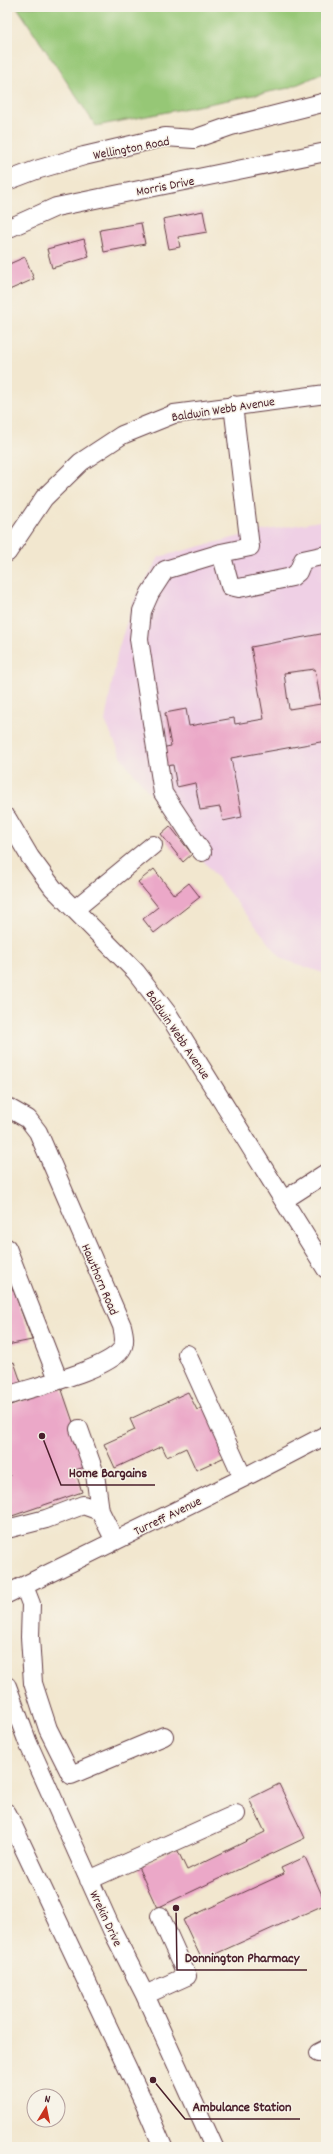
<svg xmlns="http://www.w3.org/2000/svg" width="333" height="2154" font-family="Dekko,sans-serif">
	<style>
		.built { fill: #efd0e5 }
		.green { fill: #96c776; stroke: #707350 }
		.building { fill: #eba8c8; fill-rule: evenodd }
		.lines { fill: none; stroke-linecap: round; stroke-linejoin: round }
		.minor-casing { stroke: #633d44; stroke-width: 20 }
		.minor { stroke: #fff; stroke-width: 18 }
		.labels { text-anchor: middle; stroke-width: 3; stroke-linejoin: round; paint-order: stroke }
		.street-label { font-size: 13px; fill: #4a1f2b; stroke: #f7f3e8 }
		.leader { fill: none; stroke: #4a1f2b; stroke-width: 1.5 }
		.callout-dot { fill: #4a1f2b; stroke: #f7f3e8; stroke-width: 1.5 }
		.callout-label { font-size: 14px; text-anchor: middle; font-weight: bold; fill: #4a1f2b; stroke: #f7f3e8; stroke-width: 3; stroke-linejoin: round; paint-order: stroke }
	</style>
	<rect width="100%" height="100%" fill="#f7f3e8"/>
	<filter id="ink" filterUnits="userSpaceOnUse"><feTurbulence type="fractalNoise" baseFrequency=".025" numOctaves="2"/><feDisplacementMap in="SourceGraphic" scale="8" xChannelSelector="R" yChannelSelector="G"/><feConvolveMatrix kernelMatrix="1 2 1 2 8 2 1 2 1" color-interpolation-filters="sRGB"/></filter>
	<filter id="wash" filterUnits="userSpaceOnUse"><feTurbulence type="fractalNoise" baseFrequency=".012" numOctaves="4" result="noise"/><feDisplacementMap in="SourceGraphic" scale="16" xChannelSelector="R" yChannelSelector="G"/><feGaussianBlur stdDeviation="0.9" result="paint"/><feColorMatrix in="noise" values="0 0 0 0 0 0 0 0 0 0 0 0 0 0 0 0 0 1.4 0 .05"/><feComposite in="paint" operator="in"/></filter>
	<g filter="url(#wash)">
		<rect width="100%" height="100%" fill="#f2e7cf"/>
		<path class="built" d="M326,520V974L282,959L123,760L105,721L118,650L133,602L159,557L256,532Z"/>
		<path class="green" d="M17,7H326V72L289,88L96,126Z"/>
		<g id="blocks">
			<path class="building" d="M203,211L207,232L178,237L180,247L169,249L163,219Z
				M141,223L145,244L104,252L100,230Z
				M84,239L89,257L52,268L47,249Z
				M25,257L34,279L7,291V265Z
				M326,633V741L231,758L242,817L223,821L220,807L200,810L195,783L177,787L173,765L165,766L161,748L171,746L165,713L186,709L189,726L234,718L235,724L264,719L251,647ZM315,669L321,704L289,709L284,673Z
				M170,826L192,854L183,862L161,834Z
				M154,869L174,895L189,883L200,897L154,933L143,919L158,907L138,882Z
				M7,1273L32,1340L7,1345Z
				M14,1362L22,1385L7,1390V1365Z
				M61,1387L88,1466L75,1470L82,1492L9,1517L7,1510V1477L10,1476L7,1468V1406Z
				M188,1392L197,1410L205,1406L227,1456L196,1470L186,1448L167,1457L162,1446L115,1468L104,1444L135,1430L130,1419Z
				M279,1784L305,1838L157,1908L138,1867L177,1849L187,1870L265,1832L249,1799Z
				M305,1857L326,1904L202,1960L183,1920L284,1874L281,1868Z"/>
		</g>
	</g>
	<g filter="url(#ink)">
		<use href="#blocks" fill-opacity="0" stroke="#633d44" stroke-width="1"/>
		<g class="lines">
			<defs>
				<path id="minor" d="M7,181L36,170L84,156L165,137L194,139L231,126L326,102
					M7,229L56,207L326,152
					M7,553L44,498L81,462L122,435L174,414L326,394
					M221,553L230,586L239,588L292,577L298,572L303,560L326,555
					M7,818L30,857L53,888L136,972L168,1014L326,1269
					M202,852L163,793L139,639L142,611L150,593L165,570L221,553L250,547L233,405
					M75,909L153,845
					M7,1107L28,1119L38,1132L122,1326C124,1334 126,1343 121,1350C106,1370 33,1387 7,1396
					M284,1200L326,1173
					M7,1248L58,1379
					M187,1354L243,1478
					M79,1429L95,1474L100,1511
					M7,1529L46,1519L83,1505L100,1511L115,1541
					M24,1586L31,1604L30,1637L33,1683L48,1729L71,1775L164,1736
					M7,1594L243,1478L326,1435
					M7,1686L28,1743L112,1930L145,1995L214,2147
					M7,1813L145,2105L163,2147
					M89,1880L236,1814
					M145,1995L187,1976L160,1916
					M318,2053L326,2049"/>
			</defs>
			<use href="#minor" class="minor-casing"/>
			<use href="#minor" class="minor"/>
		</g>
	</g>
	<g class="labels">
		<g class="street-label">
			<text transform="translate(131 147) rotate(-11)" y="5">Wellington Road</text>
			<text transform="translate(165 185) rotate(-11)" y="5">Morris Drive</text>
			<text transform="translate(223 408) rotate(-9)" y="5">Baldwin Webb Avenue</text>
			<text transform="translate(179 1034) rotate(56)" y="5">Baldwin Webb Avenue</text>
			<text transform="translate(101 1279) rotate(67)" y="5">Hawthorn Road</text>
			<text transform="translate(167 1515) rotate(-26)" y="5">Turreff Avenue</text>
			<text transform="translate(107 1918) rotate(65)" y="5">Wrekin Drive</text>
		</g>
	</g>
	<path class="leader" d="M42 1436L61 1485H155M176 1908L177 1970H307M153 2080L185 2119H300"/>
	<g class="callout-dot">
		<circle cx="42" cy="1436" r="4"/>
		<circle cx="176" cy="1908" r="4"/>
		<circle cx="153" cy="2080" r="4"/>
	</g>
	<g class="callout-label">
		<text x="108" y="1477">Home Bargains</text>
		<text x="242" y="1962">Donnington Pharmacy</text>
		<text x="242" y="2111">Ambulance Station</text>
	</g>
	<rect width="333" height="2154" fill="none" stroke="#f7f3e8" stroke-width="24"/>
	<g transform="translate(46 2108) rotate(10)"><circle r="19" fill="#f7f3e8" stroke="#b29e9c"/>
	<path d="M0-3L7 15L0 10L-7 15Z" fill="#c8321e"/>
	<text y="-6" font-size="11" font-weight="bold" text-anchor="middle" fill="#4a1f2b">N</text>
	</g>
</svg>
